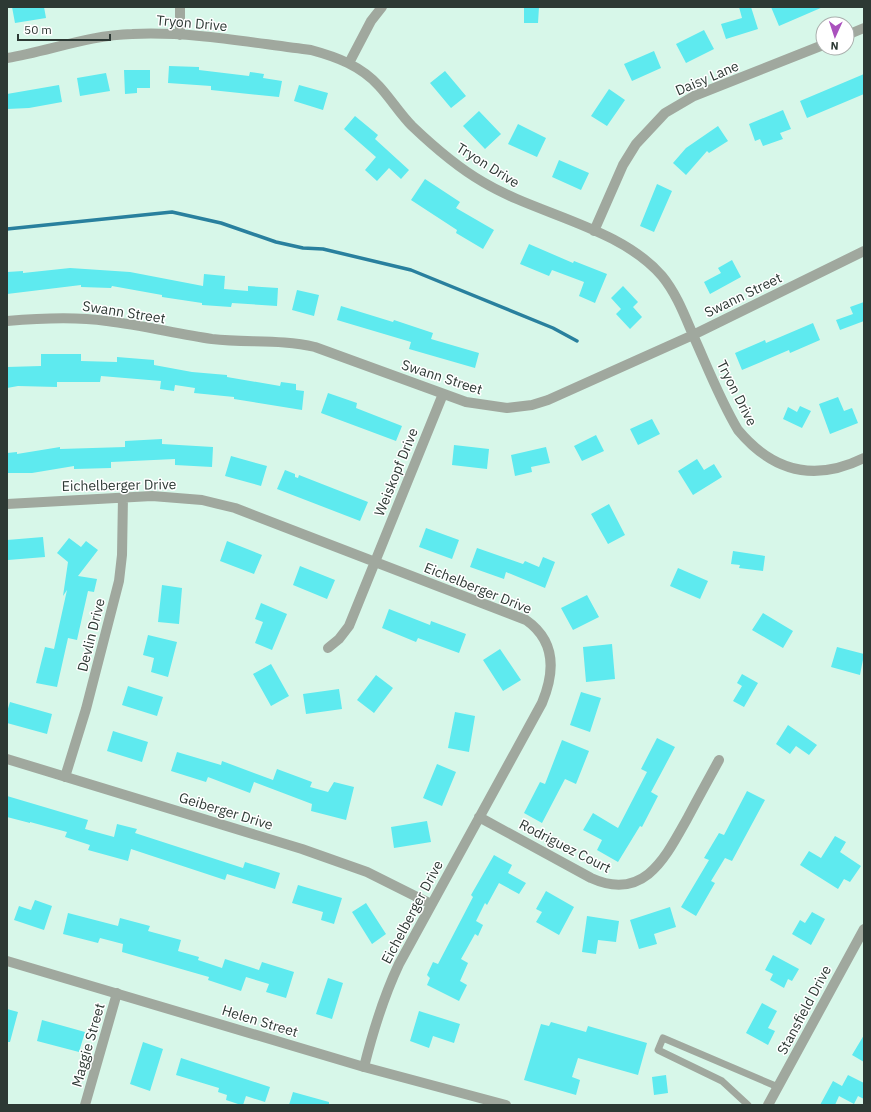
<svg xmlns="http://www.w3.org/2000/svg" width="871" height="1112" font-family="'IBM Plex Sans',sans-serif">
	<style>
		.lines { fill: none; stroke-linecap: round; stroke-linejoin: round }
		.stream { stroke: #29809e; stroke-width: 3.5 }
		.building { fill: #5eeaef }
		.service { stroke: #a0a89e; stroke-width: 7 }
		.minor { stroke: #a0a89e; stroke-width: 10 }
		.tertiary { stroke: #a0a89e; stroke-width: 10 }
		.labels { text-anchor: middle; stroke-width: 3; stroke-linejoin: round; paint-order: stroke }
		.street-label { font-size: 14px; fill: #2d3934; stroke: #fff }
	</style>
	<rect width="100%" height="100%" fill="#d7f7e9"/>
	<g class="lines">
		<path class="stream" d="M7,229L172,212L221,223L276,242L303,248L323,249L411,270L553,328L577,341"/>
	</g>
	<path class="building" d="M12,7H44L46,18L15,23Z
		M524,7H539L538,23H524Z
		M739,7H751L758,29L726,39L721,24L742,18Z
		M771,7H823L779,26Z
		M704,30L714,49L686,63L676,44Z
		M654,51L661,68L632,81L624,64Z
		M169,66L199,67V70L249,76L250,72L264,74L263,78L282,81L279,97L211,90V86L168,83Z
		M124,70H150V88H137V93L125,94Z
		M445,71L466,96L451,108L430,83Z
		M106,73L110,91L80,96L77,78Z
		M864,74V94L807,118L800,101Z
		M59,85L62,102L29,108L7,109V94Z
		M299,85L328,93L323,110L294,101Z
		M609,89L625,100L607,126L591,116Z
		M783,110L791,129L780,133L783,139L763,146L760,139L755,141L749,124Z
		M479,111L501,134L485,149L463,126Z
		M355,116L378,135L375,139L409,170L401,179L389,168L377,181L365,170L376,157L344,129Z
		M518,124L546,138L537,157L508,144Z
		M718,126L728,141L709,153L707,151L686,175L673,163L686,148Z
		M559,160L589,173L581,190L552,177Z
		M425,179L460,202L456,208L494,230L483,249L456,233L457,230L411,200Z
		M657,184L672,191L654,232L640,226Z
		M529,244L573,263L574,261L607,274L595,303L579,296L584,282L552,270L549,276L520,264Z
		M732,260L741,277L710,294L704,282L721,273L718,268Z
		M70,268L130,272L203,286L204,274L225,276L224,289L248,291V286L278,288L277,306L232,303L231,307L202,305V303L162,297V295L112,286L111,288L81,287V285L7,294V272L23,271V273Z
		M623,286L638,302L633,307L642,317L630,329L616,314L621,309L611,298Z
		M297,290L319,295L314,316L292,310Z
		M864,302V321L840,330L836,320L853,314L850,307Z
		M341,306L393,322L394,320L433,333L431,339L479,353L475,368L409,349L411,342L337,320Z
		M813,323L820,340L790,353L789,350L742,370L735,353L765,340L766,343Z
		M41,354H81V361L117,362V357L154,360V365L192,372L227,375V377L280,386L281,382L296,384V390L304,391L302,410L234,399V397L194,393L195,388L175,385L174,391L160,389L161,381L101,376L100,382H57V387L18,386L7,388V367L41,366Z
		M328,393L357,403L356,408L402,426L396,441L321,413Z
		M838,397L844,411L852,408L858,423L830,434L819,404Z
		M800,406L811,411L802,428L783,419L788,407L797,412Z
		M652,419L660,434L638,445L630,429Z
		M596,435L604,451L582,461L574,446Z
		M162,439V444L213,447L212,467L175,465V459L111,462V468L74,469V466L32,473H7V453L17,452V454L60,447V449L125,447V441Z
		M454,445L489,449L487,469L452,465Z
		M546,447L550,463L531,467L532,472L515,476L511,455Z
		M231,456L267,466L261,486L225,476Z
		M697,459L704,470L714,464L722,477L693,495L678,471Z
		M285,470L295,474V477L298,478L299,475L368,502L360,521L277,489Z
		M609,504L625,535L608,544L591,514Z
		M426,528L459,540L452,559L419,547Z
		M43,537L45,557L8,560L7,540Z
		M69,538L81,547L86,541L98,550L78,576L97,579L94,592L88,591L77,640L68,638L57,687L36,683L45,647L54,649L67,590L63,596L68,562L57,553Z
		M227,541L262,555L254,574L220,561Z
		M477,548L523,564L525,561L539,567L543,557L555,562L545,588L506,572L504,579L470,567Z
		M733,551L765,556L763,571L739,568L740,565L731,564Z
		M300,566L335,580L327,599L293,585Z
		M678,568L708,581L700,599L670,586Z
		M162,585L182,588L179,624L158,622Z
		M587,595L599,617L573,630L561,608Z
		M261,603L287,614L272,650L255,643L263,622L255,619Z
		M389,609L430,625L431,621L466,634L459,653L418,638L416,642L382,628Z
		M763,613L793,631L783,648L752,630Z
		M148,635L177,642L168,677L151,672L154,658L143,655Z
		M612,644L615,679L586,682L583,647Z
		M837,647L864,654L860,675L831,667Z
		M500,649L521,680L503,691L483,660Z
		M271,664L289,696L271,706L253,674Z
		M742,674L758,683L744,707L733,701L742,686L737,683Z
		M376,675L393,688L374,713L357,700Z
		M128,686L163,697L157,716L122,705Z
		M339,689L342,709L306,714L303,694Z
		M581,692L601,698L590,732L570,725Z
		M10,702L52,714L47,734L7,723V712Z
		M455,712L475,716L469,752L448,748Z
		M788,725L817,745L809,755L796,746L790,754L776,744Z
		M113,731L148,742L142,762L107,751Z
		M657,738L675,747L651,792L658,796L642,827L640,826L618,862L597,850L602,840L583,830L593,813L618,828L647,772L641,769Z
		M562,740L589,751L576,784L565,779L542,823L524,813L540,782L545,784Z
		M177,752L221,765L222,761L273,780L277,769L312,782L310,787L328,792L334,782L354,787L346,820L311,811L312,804L254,782L250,793L208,777L206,782L171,771Z
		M437,764L456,772L442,806L423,798Z
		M747,791L765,800L732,861L725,858L711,881L715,883L696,916L681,907L709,860L704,858L719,833L724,835Z
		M7,796L88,820L85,829L114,837L117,824L137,829L135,833L243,868L245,862L280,873L275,889L227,874L225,880L131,849L128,861L88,850L90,845L65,837L67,832L30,822V823L7,817Z
		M427,821L431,842L394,848L391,827Z
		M835,836L846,842L840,852L861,866L850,882L844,879L838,889L800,865L809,851L821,858Z
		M494,855L512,865L508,873L526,883L519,894L499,883L487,905L485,903L476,921L483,925L478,936L475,934L461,959L468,963L460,981L467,985L459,1001L427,985L430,978L427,975L433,962L438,964L473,897L471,895Z
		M298,885L342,898L334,924L321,920L323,912L292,903Z
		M546,891L574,907L559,935L536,922L542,912L536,909Z
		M35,900L52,906L44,930L14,920L19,906L31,910Z
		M366,903L386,934L372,944L352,912Z
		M670,907L676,927L654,934L657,944L639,949L630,920Z
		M812,912L825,919L811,945L792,934L800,920L805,923Z
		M68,913L118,926L120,918L150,926L148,931L181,940L178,951L199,957L198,960L222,968L225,959L259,970L262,962L294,972L286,998L266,992L269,984L246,977L241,991L208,980L209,977L122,952L123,944L100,938L98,943L63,934Z
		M587,916L619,921L616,942L598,940L596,954L582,952Z
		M773,955L799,969L792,981L788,979L784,988L770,980L773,974L765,970Z
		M328,978L343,983L332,1019L316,1014Z
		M762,1003L777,1011L768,1028L775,1031L768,1045L746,1033Z
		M7,1009L18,1012L10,1042H7Z
		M419,1011L460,1024L454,1043L433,1036L429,1048L410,1041Z
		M42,1020L85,1032L79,1052L37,1041Z
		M551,1022L586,1032L588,1026L647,1043L638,1075L578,1058L572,1077L580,1080L576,1095L524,1080L541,1024L549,1026Z
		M864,1035V1062L852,1055Z
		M143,1042L163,1049L150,1091L130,1084Z
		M181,1058L270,1087L265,1102L246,1096L243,1105H241L226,1100L227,1095L218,1092L219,1088L176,1075Z
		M666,1075L668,1093L654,1095L652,1077Z
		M848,1075L864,1083V1099L858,1096L854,1104L839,1096L835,1105H820L833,1081L842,1086Z
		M293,1092L329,1102V1105H289Z"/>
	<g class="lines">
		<path class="service" d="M748,1105L722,1081L658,1050L663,1038L778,1087"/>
		<path class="minor" d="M180,35V7
			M847,35L864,28
			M7,58C49,51 89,35 132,34C191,31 252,43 311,50C337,57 361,66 379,86C391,99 400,114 412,126C434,147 457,167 483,182C538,215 620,227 662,276C676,293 684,314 693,335C707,366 720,400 738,430C773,472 815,482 864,458
			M349,63L371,21L382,7
			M594,231L623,165L636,144L665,113L694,96L823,45
			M7,321C40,318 74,316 107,321C142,325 177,334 212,339C247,343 281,339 315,347L466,402L507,408L532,405L548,400L693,335L864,251
			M7,504L152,496L202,500L235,508L526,620C556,641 555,672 542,703L399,964C383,998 373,1031 364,1067
			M328,648L339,639L349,626L443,394
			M7,759L302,849L367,872L431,904
			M65,777L86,709L119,581L122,555L123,497
			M479,817L591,878C644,902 665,858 687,819C697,800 708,780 719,760
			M85,1105L117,993
			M768,1105L864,929"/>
		<path class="tertiary" d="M7,961L364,1067L506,1105"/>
	</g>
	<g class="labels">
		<g class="street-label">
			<text transform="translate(192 23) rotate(5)" y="5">Tryon Drive</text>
			<text transform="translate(707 78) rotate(-23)" y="5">Daisy Lane</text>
			<text transform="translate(488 165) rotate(32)" y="5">Tryon Drive</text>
			<text transform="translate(743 295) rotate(-26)" y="5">Swann Street</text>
			<text transform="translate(124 312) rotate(9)" y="5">Swann Street</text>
			<text transform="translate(442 377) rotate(18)" y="5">Swann Street</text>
			<text transform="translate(737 393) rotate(63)" y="5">Tryon Drive</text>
			<text transform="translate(396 472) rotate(-68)" y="5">Weiskopf Drive</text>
			<text transform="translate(119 485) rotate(-1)" y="5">Eichelberger Drive</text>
			<text transform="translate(478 588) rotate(22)" y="5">Eichelberger Drive</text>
			<text transform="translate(91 635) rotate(-76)" y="5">Devlin Drive</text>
			<text transform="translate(226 811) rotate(17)" y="5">Geiberger Drive</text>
			<text transform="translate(565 846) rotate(27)" y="5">Rodriguez Court</text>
			<text transform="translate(412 912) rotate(-62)" y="5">Eichelberger Drive</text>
			<text transform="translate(804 1010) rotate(-62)" y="5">Stansfield Drive</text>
			<text transform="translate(260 1021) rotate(17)" y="5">Helen Street</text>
			<text transform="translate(88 1045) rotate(-74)" y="5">Maggie Street</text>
		</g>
	</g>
	<rect width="871" height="1112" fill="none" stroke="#2d3934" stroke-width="16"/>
	<g transform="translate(835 36) rotate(183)"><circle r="19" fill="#ffffff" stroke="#abb0ae"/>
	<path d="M0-3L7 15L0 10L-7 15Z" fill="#aa51bd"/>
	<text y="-6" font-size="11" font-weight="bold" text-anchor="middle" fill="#2d3934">N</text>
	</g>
	<path d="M18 34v6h92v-6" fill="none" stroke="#2d3934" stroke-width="2"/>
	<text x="24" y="34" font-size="12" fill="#2d3934" stroke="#ffffff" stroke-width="3" paint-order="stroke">50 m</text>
</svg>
